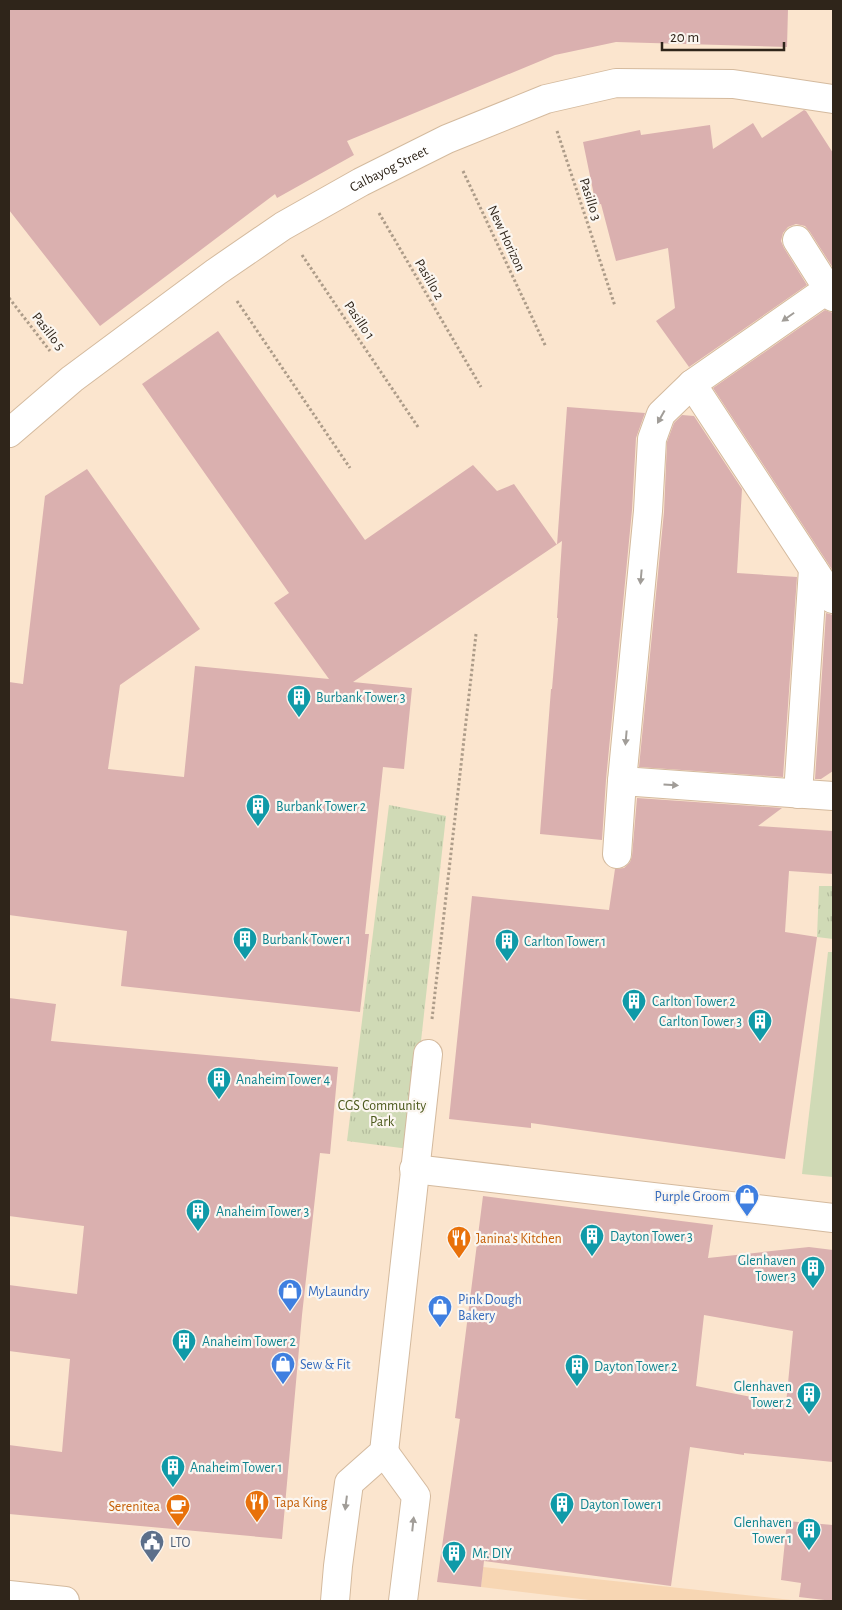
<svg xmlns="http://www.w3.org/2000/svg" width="842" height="1610" font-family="'Alegreya Sans',sans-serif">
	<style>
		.built { fill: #f7d6b3 }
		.park { fill: url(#park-tufts) }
		.garden { fill: #d0dab6 }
		.building { fill: #dab0af; fill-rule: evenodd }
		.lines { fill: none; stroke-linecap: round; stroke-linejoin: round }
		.minor-casing { stroke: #d4ba9e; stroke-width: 30 }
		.major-casing { stroke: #d4ba9e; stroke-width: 30 }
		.path { stroke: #ad9c89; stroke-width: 3; stroke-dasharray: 2.5 2.5; stroke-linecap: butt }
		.minor { stroke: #fff; stroke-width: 28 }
		.major { stroke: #fff; stroke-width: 28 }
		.oneway { fill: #a19d98 }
		.labels { text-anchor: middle; stroke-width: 4.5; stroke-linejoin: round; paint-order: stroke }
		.street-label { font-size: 14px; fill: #2f251a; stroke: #fbf6f0 }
		.culture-label { font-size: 14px; fill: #0d838f; stroke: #fbf6f0; text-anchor: start }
		.park-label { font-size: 14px; fill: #4b581b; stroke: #fbf6f0 }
		.shop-label { font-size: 14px; fill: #366cbe; stroke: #fbf6f0; text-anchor: start }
		.food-label { font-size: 14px; fill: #c56008; stroke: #fbf6f0; text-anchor: start }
		.service-label { font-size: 14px; fill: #4e5e75; stroke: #fbf6f0; text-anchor: start }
	</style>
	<defs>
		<pattern id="park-tufts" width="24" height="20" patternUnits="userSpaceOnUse" patternTransform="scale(1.25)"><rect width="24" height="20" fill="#d0dab6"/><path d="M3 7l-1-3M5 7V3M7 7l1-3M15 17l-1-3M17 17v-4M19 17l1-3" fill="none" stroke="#b3bb9c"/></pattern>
	</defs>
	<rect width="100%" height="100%" fill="#fbe5ce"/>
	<path class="built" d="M483,1567L801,1601H597L481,1587Z"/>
	<path class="park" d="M389,805L446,816L409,1149L347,1141Z
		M819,886H833V939L817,937Z"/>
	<path class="garden" d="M828,952H833V1177L802,1174Z"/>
	<path class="building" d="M9,9H788L787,47L616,42L555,55L347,141L354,155L277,198L275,194L100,326L9,210Z
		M804,110L806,111L833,153V268L810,232L805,226L796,224L788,227L783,233L781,241L784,248L807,285L689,367L656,321L675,308L668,248L616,261L601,204L596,205L583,142L640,130L641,135L710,125L713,149L753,123L762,138Z
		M825,310L833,313V571L713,388Z
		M218,331L365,540L473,465L497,491L514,484L557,545L567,407L645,413L636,438L632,510L606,780L602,840L540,834L551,689H552L558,618H557L562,541L353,682L412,688L404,769L383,767L365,934H369L360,1012L121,986L127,931L9,915V682L23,684L45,496L87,469L200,629L120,685L108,769L184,777L195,666L329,679L274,603L289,593L142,384Z
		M682,415L694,416L742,489L737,573L797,577L783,777L639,767L664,512L667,442L674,423Z
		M826,613L833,615V771L821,779H815Z
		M637,798L782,808L758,826L833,831V874L789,871L785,932L817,937L785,1159L531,1123V1128L449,1119L472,896L609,910L615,869L624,868L630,862L632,856Z
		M9,998L56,1004L51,1041L338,1067L330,1154L320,1153L302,1315L282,1539L9,1514V1445L62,1452L70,1359L9,1351V1285L77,1294L84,1226L9,1216Z
		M483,1196L713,1225L708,1258L809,1247L833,1250V1462L744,1453V1455L690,1447L671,1586L484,1561L481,1587L437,1582L460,1419L455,1418ZM704,1315L793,1331L786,1404L696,1386Z
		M787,1521L833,1525V1601L799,1597L801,1583L781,1580Z"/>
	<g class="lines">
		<defs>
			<g id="minor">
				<path d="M797,240L833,297"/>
				<path d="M692,384L833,599"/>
				<path id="s1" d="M9,433L72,379L216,272L283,226L361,182L447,139L546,99L616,83L733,84L833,99"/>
				<path d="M622,781L833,796"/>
				<path d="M798,794L813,569"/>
				<path d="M617,854L622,781L648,511L652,439L661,414L692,384L828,289"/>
				<path d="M414,1169L833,1218"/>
				<path d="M384,1452L416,1496L403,1601"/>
				<path d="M335,1601L338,1566L349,1483L384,1452L428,1054"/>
			</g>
			<path id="major" d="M9,1595L65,1601"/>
		</defs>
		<use href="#minor" class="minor-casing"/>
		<use href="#major" class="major-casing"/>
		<path class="path" d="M557,131L615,306
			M463,171L546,347
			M379,213L481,387
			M302,255L418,427
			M9,298L50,351
			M237,301L350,468
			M432,1019L476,634"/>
		<use href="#minor" class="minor"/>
		<use href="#major" class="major"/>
	</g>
	<defs><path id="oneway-solid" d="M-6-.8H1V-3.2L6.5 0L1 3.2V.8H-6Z" transform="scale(1.25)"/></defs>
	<g class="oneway">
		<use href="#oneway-solid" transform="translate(788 317) rotate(145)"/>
		<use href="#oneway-solid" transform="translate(661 417) rotate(119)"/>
		<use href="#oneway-solid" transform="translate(641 577) rotate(95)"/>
		<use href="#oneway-solid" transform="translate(626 738) rotate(95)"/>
		<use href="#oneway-solid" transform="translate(671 785) rotate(4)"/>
		<use href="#oneway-solid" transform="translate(346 1503) rotate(97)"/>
		<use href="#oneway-solid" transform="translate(413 1524) rotate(-84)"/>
	</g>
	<defs>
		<symbol id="building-pin" viewBox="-11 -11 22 30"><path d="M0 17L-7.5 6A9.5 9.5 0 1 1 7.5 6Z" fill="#0f9aa8" stroke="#fbf6f0"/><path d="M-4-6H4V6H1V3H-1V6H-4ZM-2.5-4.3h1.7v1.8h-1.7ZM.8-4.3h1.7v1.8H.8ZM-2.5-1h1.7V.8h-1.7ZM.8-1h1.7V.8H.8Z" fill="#fff"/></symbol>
		<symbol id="shop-pin" viewBox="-11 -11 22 30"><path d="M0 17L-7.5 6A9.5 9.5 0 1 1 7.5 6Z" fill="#3f7fe0" stroke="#fbf6f0"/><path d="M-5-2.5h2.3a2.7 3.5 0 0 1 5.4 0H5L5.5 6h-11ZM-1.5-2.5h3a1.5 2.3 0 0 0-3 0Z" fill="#fff"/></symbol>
		<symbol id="restaurant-pin" viewBox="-11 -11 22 30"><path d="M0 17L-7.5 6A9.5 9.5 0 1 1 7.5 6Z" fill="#e8710a" stroke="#fbf6f0"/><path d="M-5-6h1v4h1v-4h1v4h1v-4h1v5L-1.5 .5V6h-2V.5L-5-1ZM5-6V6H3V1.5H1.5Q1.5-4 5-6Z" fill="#fff"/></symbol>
		<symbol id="cafe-pin" viewBox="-11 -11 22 30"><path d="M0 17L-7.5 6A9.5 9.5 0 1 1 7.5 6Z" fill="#e8710a" stroke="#fbf6f0"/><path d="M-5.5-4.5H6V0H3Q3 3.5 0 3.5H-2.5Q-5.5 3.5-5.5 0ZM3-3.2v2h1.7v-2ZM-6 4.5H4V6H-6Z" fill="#fff"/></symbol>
		<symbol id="civic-pin" viewBox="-11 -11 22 30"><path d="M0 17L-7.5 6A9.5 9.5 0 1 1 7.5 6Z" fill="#5c6f8a" stroke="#fbf6f0"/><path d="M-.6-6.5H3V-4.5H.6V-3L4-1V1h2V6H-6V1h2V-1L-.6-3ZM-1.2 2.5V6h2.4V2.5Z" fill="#fff"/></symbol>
	</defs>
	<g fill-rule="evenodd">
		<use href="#building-pin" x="285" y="683" width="28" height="38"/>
		<use href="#building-pin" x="244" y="792" width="28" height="38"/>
		<use href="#building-pin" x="231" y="925" width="28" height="38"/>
		<use href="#building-pin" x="493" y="927" width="28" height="38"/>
		<use href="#building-pin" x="620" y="987" width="28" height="38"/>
		<use href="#building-pin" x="746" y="1007" width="28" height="38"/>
		<use href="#building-pin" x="205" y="1065" width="28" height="38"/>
		<use href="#shop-pin" x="733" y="1182" width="28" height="38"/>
		<use href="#building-pin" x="184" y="1197" width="28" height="38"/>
		<use href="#building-pin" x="578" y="1222" width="28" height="38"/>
		<use href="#restaurant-pin" x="445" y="1224" width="28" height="38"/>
		<use href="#building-pin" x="799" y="1254" width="28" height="38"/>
		<use href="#shop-pin" x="276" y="1277" width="28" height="38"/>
		<use href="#shop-pin" x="426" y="1293" width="28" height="38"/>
		<use href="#building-pin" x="170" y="1327" width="28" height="38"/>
		<use href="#shop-pin" x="269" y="1350" width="28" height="38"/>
		<use href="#building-pin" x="563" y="1352" width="28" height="38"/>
		<use href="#building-pin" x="795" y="1380" width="28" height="38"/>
		<use href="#building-pin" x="159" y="1453" width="28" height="38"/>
		<use href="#restaurant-pin" x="243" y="1488" width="28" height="38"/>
		<use href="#building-pin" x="548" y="1490" width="28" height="38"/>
		<use href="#cafe-pin" x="164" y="1492" width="28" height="38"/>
		<use href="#building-pin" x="795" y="1516" width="28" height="38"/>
		<use href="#civic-pin" x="138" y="1528" width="28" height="38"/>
		<use href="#building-pin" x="440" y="1539" width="28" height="38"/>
	</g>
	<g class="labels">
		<g class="street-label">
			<text dy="5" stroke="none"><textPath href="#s1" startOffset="464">Calbayog Street</textPath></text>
			<text transform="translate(591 199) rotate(72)" y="5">Pasillo 3</text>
			<text transform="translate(507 238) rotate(65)" y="5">New Horizon</text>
			<text transform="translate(430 279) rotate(60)" y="5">Pasillo 2</text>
			<text transform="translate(360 320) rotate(56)" y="5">Pasillo 1</text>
			<text transform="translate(49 331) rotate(52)" y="5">Pasillo 5</text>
		</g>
		<g class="culture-label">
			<text x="316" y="702">Burbank Tower 3</text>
			<text x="276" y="811">Burbank Tower 2</text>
			<text x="262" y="944">Burbank Tower 1</text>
			<text x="524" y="946">Carlton Tower 1</text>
			<text x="652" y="1006">Carlton Tower 2</text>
			<text x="742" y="1026" text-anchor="end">Carlton Tower 3</text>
			<text x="236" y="1084">Anaheim Tower 4</text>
			<text x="216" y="1216">Anaheim Tower 3</text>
			<text x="610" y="1241">Dayton Tower 3</text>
			<text x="796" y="1265" text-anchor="end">Glenhaven<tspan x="796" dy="16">Tower 3</tspan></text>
			<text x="202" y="1346">Anaheim Tower 2</text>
			<text x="594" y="1371">Dayton Tower 2</text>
			<text x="792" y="1391" text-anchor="end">Glenhaven<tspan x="792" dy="16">Tower 2</tspan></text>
			<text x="190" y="1472">Anaheim Tower 1</text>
			<text x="580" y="1509">Dayton Tower 1</text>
			<text x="792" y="1527" text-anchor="end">Glenhaven<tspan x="792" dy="16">Tower 1</tspan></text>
			<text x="472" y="1558">Mr. DIY</text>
		</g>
		<g class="park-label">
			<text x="382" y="1110">CGS Community<tspan x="382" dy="16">Park</tspan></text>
		</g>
		<g class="shop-label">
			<text x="730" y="1201" text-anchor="end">Purple Groom</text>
			<text x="308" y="1296">MyLaundry</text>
			<text x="458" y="1304">Pink Dough<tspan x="458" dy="16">Bakery</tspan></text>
			<text x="300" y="1369">Sew &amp; Fit</text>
		</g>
		<g class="food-label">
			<text x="476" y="1243">Janina's Kitchen</text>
			<text x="274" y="1507">Tapa King</text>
			<text x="160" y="1511" text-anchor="end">Serenitea</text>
		</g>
		<g class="service-label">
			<text x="170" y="1547">LTO</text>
		</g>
	</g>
	<rect width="842" height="1610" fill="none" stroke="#2f251a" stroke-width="20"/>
	<path d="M662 42v8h122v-8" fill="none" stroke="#2f251a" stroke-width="2.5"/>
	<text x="670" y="42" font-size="15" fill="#2f251a" stroke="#fbf6f0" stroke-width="4" paint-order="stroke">20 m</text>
</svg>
